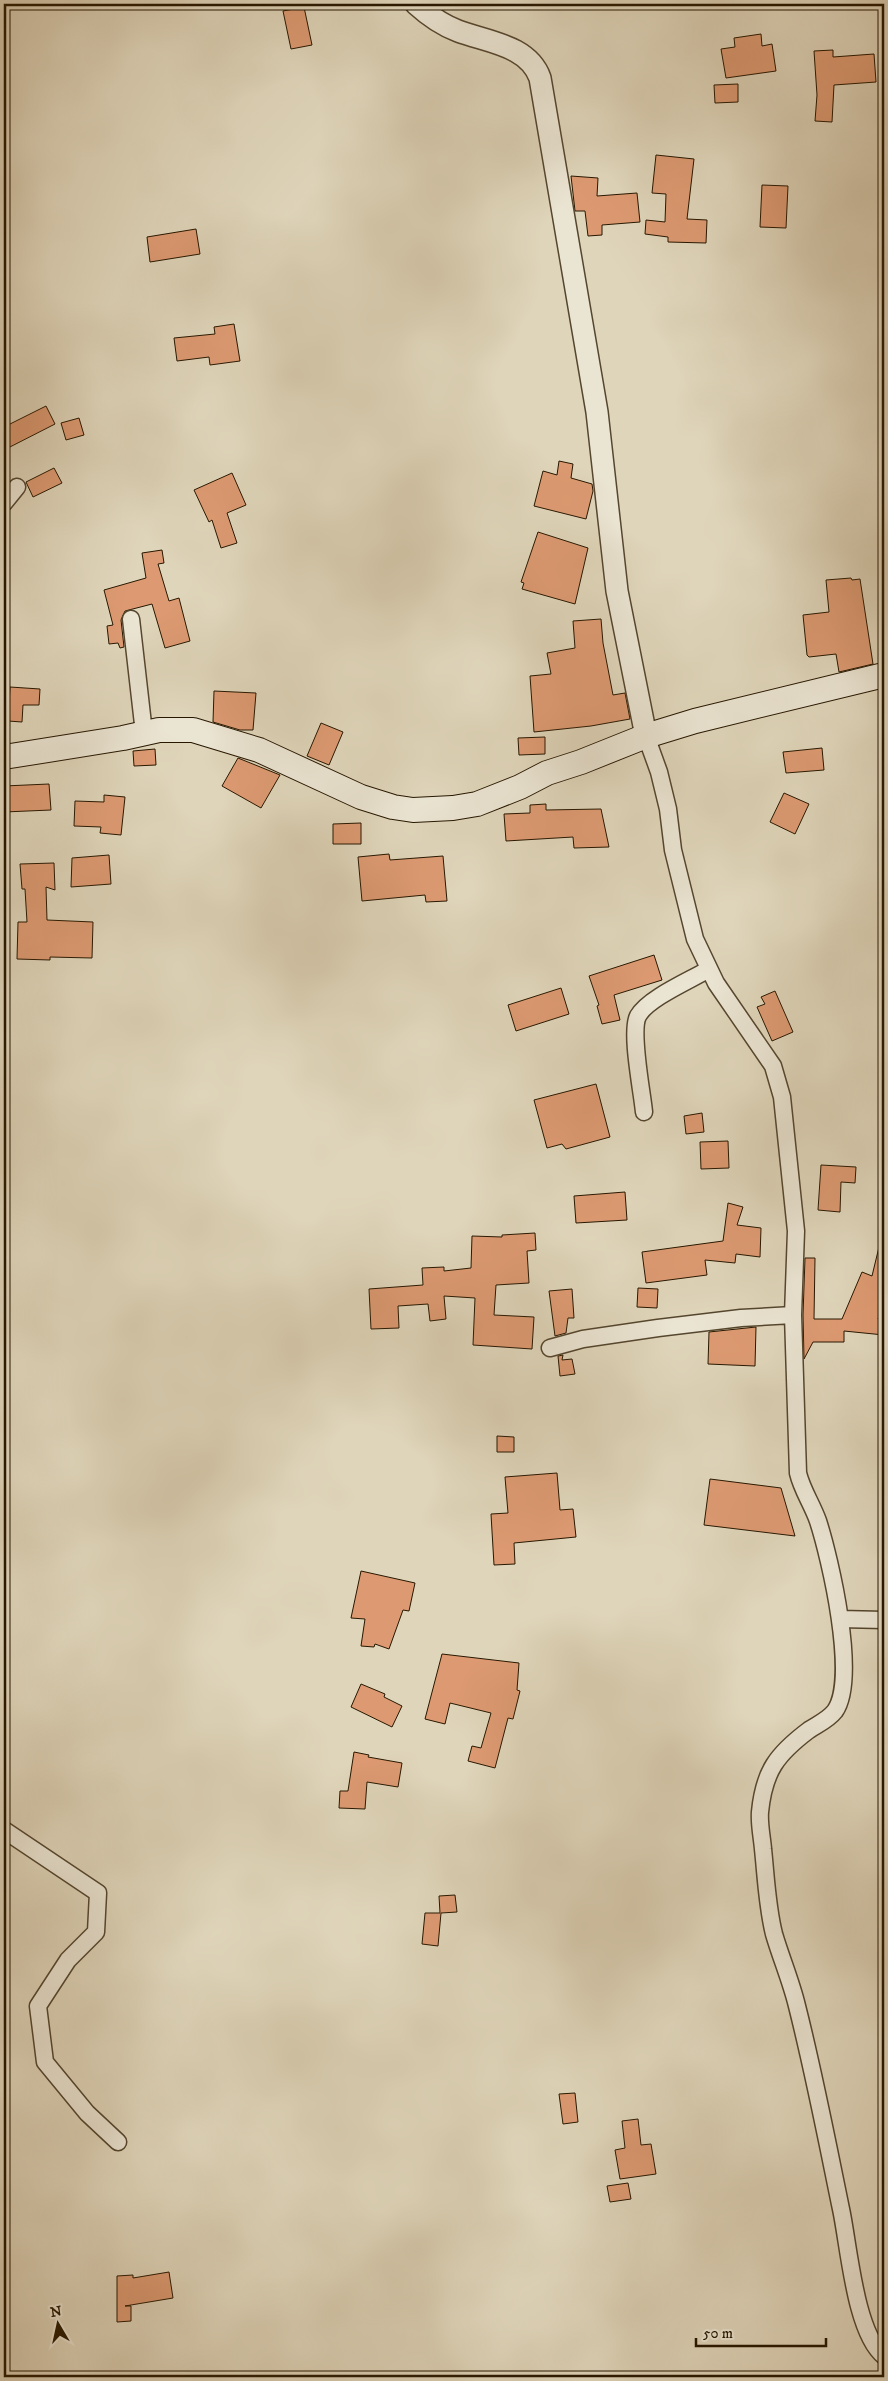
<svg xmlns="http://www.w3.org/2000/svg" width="888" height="2381" font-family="'IM FELL DW Pica',serif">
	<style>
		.building { fill: #dd9a72; stroke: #271700 }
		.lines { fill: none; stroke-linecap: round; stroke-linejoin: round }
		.minor-casing { stroke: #55462e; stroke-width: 19 }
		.tertiary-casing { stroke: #55462e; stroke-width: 24 }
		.secondary-casing { stroke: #271700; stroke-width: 26 }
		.minor { stroke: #eae4d2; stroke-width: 16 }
		.tertiary { stroke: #eae4d2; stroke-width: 21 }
		.secondary { stroke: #eae4d2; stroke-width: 24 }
	</style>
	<rect width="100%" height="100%" fill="#dfd5ba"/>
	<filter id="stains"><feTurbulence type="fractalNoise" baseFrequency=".004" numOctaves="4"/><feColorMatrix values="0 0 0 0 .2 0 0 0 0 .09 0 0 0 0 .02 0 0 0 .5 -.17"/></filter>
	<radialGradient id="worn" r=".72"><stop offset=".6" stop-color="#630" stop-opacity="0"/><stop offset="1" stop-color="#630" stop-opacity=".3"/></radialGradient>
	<path class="building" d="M304,7L312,45L291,49L283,11Z
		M761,34L762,46L772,44L776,71L726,78L721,49L735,47L734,38Z
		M833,50V57L874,54L876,82L834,85L832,122L815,121L817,95L814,51Z
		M738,84V102L715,103L714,85Z
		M656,155L694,159L687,219L707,220L706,243L668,242V237L645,234L646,220L665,222L666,194L652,193Z
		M571,176L598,178L597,196L637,193L640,222L602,225V235L588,236L585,211H575Z
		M762,185L788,186L786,228L760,227Z
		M196,229L200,254L150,262L147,237Z
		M234,324L240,361L210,365L209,357L177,361L174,338L215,334L214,327Z
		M46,406L55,424L4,450V427Z
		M79,418L84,435L66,440L61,423Z
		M559,461L573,464L571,478L592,484L593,491L586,519L534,506L543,471L557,475Z
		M54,468L62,483L33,497L26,482Z
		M232,473L246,505L227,513L237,543L221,548L212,520L209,522L194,490Z
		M538,532L588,548L575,604L522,589L524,583L521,582Z
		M162,550L164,563L158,564L169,601L179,598L190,641L165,648L152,604L125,611L121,620L124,647L120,648L118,643L109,644L107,626L113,625L104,590L146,578L142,553Z
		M851,578L852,580L860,579L873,664L839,672L836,654L809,657L807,655L803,615L829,612L826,580Z
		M601,619L603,643L613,695L625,693L630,719L591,726L534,732L530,676L551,674L547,653L575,648L573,621Z
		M10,687L40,689L39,705H23L22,722L8,721Z
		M214,691L256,693L253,730H240L213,722Z
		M321,723L343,732L329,765L307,756Z
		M545,737V754L519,755L518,738Z
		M822,748L824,770L786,773L783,752Z
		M155,749L156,765L134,766L133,751Z
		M238,758L280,775L261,808L222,786Z
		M49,784L51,810L4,812V786Z
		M784,793L809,804L795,834L770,822Z
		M104,795L125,797L121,835L100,833L101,827L74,826L75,801L104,802Z
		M546,804V810L601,809L609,847L574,848L573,837L506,841L504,814L530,813V805Z
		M361,823V844H333V824Z
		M389,854L390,860L443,856L447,901L426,902L425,895L362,901L358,857Z
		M109,855L111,884L71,887L72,858Z
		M54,863L55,890L46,887L47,920L93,922L92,958L50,957V960L17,959L18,922H27L25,889H22L20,864Z
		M654,955L662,980L614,995L620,1020L602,1024L597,1006L599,1005L589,976Z
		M561,988L569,1014L516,1031L508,1005Z
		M775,991L793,1032L772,1041L757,1007L765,1004L761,997Z
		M596,1084L610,1137L566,1149L562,1144L547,1148L534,1100Z
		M702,1113L704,1132L686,1134L684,1116Z
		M728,1141L729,1168L701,1169L700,1142Z
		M821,1165L856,1167L855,1183L841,1182L840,1212L818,1210Z
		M625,1192L627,1220L576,1223L574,1196Z
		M728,1203L743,1207L737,1225L761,1228L760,1257L736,1254L735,1263L705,1260L707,1275L646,1283L642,1252L723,1241Z
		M535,1233L536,1250L527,1251L529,1283L496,1285L494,1315L534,1317L532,1349L473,1345L475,1298L444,1296L446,1319L430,1321L428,1304L398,1306L399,1328L371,1329L369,1289L423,1285L422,1268L444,1267V1271L471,1268L472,1236L502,1237V1235Z
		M879,1247L884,1248V1305L878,1319L884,1320V1335L844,1331V1342H813L804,1359L803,1315L805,1258H815L814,1319H842L862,1272L872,1276Z
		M638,1288L658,1289L657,1308L637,1307Z
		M572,1289L574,1318H568L566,1333L555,1336L549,1291Z
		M756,1327L755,1366L708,1364L709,1332Z
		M563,1355L562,1360L572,1359L575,1374L560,1376L558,1356Z
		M497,1436L514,1437V1452H497Z
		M557,1473L560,1510L573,1509L576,1537L514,1543L515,1564L494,1565L491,1514L508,1513L505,1477Z
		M710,1479L781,1488L795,1536L704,1525Z
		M361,1571L415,1583L409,1611L403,1610L389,1649L375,1644L374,1647L361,1646L365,1619L351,1618Z
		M442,1654L519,1663L517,1690L520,1691L513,1719L508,1718L495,1768L468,1761L472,1746L481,1748L491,1713L450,1703L445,1724L425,1719Z
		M361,1684L385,1694L384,1697L402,1706L392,1727L351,1707Z
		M354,1752L369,1755L368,1757L402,1763L398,1787L367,1782L365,1809L339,1808L340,1791H348Z
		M455,1895L457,1912L441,1913L438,1946L422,1944L425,1913H440L439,1896Z
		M575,2093L578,2122L563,2124L559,2094Z
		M638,2119L641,2145L651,2144L656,2174L620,2179L615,2150L625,2148L622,2121Z
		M628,2183L631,2199L610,2202L607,2186Z
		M169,2272L173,2298L125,2306H131V2321L117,2322V2276L133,2275V2278Z"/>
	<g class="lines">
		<defs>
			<path id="minor" d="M4,503L17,487
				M131,619L144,733
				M646,736L659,772L668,809L673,850L695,939L716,983L773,1066L782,1097L796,1231L793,1315L798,1473C802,1490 812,1504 818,1521C830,1558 858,1678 835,1711C828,1720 818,1724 809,1730C777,1754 764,1771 760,1812C759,1824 762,1837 763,1849C766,1877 767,1906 774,1934C781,1958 791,1981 797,2006C814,2073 827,2141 841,2209C849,2246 855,2333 884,2356
				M644,1112C642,1091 630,1032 638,1016C648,998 691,980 709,969
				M550,1348L583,1339L658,1328L741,1318L793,1315
				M840,1619L884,1620
				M4,1830L98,1893L96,1932L68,1960L38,2006L45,2062L87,2113L118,2142"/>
			<path id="tertiary" d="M416,4C428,15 442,25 458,31C487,42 528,45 540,78L597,412L617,591L646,736"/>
			<path id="secondary" d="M4,757L123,738L159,730H193L259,750L361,797L393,807L413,810L453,808L477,804L520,787L547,773L581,762L646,736L695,721L884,675"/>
		</defs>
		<use href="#minor" class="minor-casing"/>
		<use href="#tertiary" class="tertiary-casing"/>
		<use href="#secondary" class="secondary-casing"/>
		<use href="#minor" class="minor"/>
		<use href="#tertiary" class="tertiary"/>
		<use href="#secondary" class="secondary"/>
	</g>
	<rect width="888" height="2381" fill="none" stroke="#dfd5ba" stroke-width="20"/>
	<rect x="5" y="5" width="878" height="2371" fill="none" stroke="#271700" stroke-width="2.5"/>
	<rect x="10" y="10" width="868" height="2361" fill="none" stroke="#271700"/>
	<g transform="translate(58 2324) rotate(351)" stroke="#eae4d2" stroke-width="4" paint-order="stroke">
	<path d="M0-4L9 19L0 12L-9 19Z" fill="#271700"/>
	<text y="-8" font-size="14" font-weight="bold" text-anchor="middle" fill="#271700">N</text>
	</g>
	<path d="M696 2338v8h130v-8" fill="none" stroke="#271700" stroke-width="2.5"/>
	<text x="703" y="2338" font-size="15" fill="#271700" stroke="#eae4d2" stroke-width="4" paint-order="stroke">50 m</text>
	<rect width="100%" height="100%" filter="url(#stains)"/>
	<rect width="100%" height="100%" fill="url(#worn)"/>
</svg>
